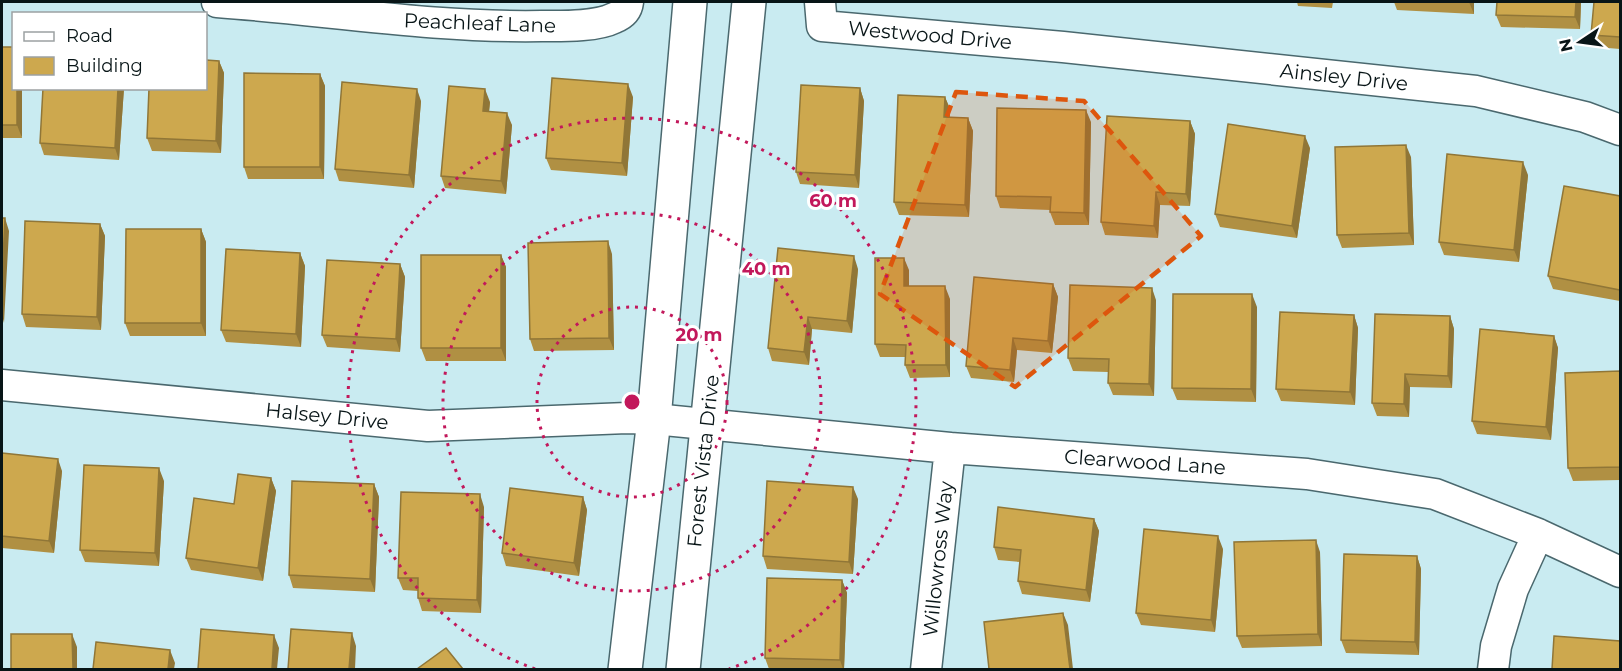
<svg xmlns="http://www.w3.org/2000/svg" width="1622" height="671" font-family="Montserrat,sans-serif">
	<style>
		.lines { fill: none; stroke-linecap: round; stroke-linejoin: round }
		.street-casing { stroke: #4a686e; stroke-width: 33 }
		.secondary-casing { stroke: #4a686e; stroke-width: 36 }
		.street { stroke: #fff; stroke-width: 30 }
		.secondary { stroke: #fff; stroke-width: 33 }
		.wall { fill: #b09043 }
		.shaded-wall { fill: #907637 }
		.building { fill: #cda84e; stroke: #907637; stroke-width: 1.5 }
		.marked { fill: #dd560d; fill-opacity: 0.2; stroke: #dd560d; stroke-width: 4.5; stroke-dasharray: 12 8; stroke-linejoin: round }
		.ring { fill: none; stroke: #c2185b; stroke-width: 3; stroke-dasharray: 3 6 }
		.labels { text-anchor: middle; stroke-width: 6; stroke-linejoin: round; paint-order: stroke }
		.street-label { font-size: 20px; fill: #081517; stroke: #fff }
		.centre { fill: #c2185b; stroke: #fff; stroke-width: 3 }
		.ring-label { font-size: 18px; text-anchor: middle; font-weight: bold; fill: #c2185b; stroke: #fff; stroke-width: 6; stroke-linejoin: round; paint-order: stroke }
	</style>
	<rect width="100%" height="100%" fill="#c9ebf1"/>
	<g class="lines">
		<defs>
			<path id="street" d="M217,2C326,10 433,28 542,26C562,26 596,27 614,18C622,15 627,10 628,2
				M820,2L822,26L1063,47L1476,91L1585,117L1620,130
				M2,385L428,426L627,418L654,419L950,448L1307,474L1435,494L1538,534L1620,572
				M926,670L950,448
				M1493,670L1496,646L1513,589L1538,534"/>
			<path id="secondary" d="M625,670L654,419L690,2
				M683,670L749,2"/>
		</defs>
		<use href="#street" class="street-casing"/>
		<use href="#secondary" class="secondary-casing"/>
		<use href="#street" class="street"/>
		<use href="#secondary" class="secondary"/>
	</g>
	<path class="wall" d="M1297,2H1333L1332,8L1298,6Z
		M1394,2H1474V14L1397,10Z
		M1497,2H1581L1580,29L1501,27L1496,15Z
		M1620,2V49L1596,47L1591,35Z
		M2,47L22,138H2Z
		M219,61L224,73L221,153L152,151L147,138Z
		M320,74L325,86L324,179H248L244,167Z
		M124,88L119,160L44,155L40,143Z
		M860,88L864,101L859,188L800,184L796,172Z
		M633,97L627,176L551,170L546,158Z
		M945,97L950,109V117L968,118L973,131L969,217L899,215L894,202Z
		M421,101L414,188L339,181L335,169Z
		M490,102L489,111L512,125L506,194L445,188L441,176Z
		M1190,121L1195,134L1190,206L1160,205L1158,238L1105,235L1101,222Z
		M1091,122L1089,225H1055L1050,212V210L1000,208L996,196Z
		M1310,148L1297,238L1220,227L1215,214Z
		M1411,157L1414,245L1342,248L1337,235Z
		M1528,175L1519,262L1444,255L1439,242Z
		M1620,196V301L1553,289L1548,276Z
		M100,224L105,236L101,330L26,327L22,314Z
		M201,229L206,242V336H130L125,323Z
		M300,253L305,266L301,347L226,342L221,330Z
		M612,254L614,350L534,351L530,339Z
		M501,255L506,267V361H426L421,348Z
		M400,264L405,277L400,352L327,347L322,335Z
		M858,269L852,333L812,329L809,365L772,361L768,348Z
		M909,270V286L950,299V377L910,378L905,365V357H880L875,344Z
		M1053,284L1058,297L1052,353L1017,350L1014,382L971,378L966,366Z
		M1156,300L1154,396L1113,395L1108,383V372L1073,371L1068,358Z
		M1257,307L1256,402L1177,400L1172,388Z
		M1354,315L1358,328L1355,405L1281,401L1276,389Z
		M1450,316L1454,329L1452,388L1410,387L1409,417L1377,416L1372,403Z
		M1554,336L1558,348L1551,440L1477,434L1472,421Z
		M1620,371V480L1573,481L1568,468Z
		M2,453L62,471L54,553L2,548Z
		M271,478L276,491L263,581L191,570L186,558L234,504Z
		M164,481L159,566L85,562L80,550Z
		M374,484L379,497L375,592L293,588L289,575Z
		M583,497L587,510L579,576L506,566L502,553Z
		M858,499L853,574L767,569L763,556Z
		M484,507L481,613L422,611L418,598V591L403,590L398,578Z
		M1094,519L1099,531L1090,602L1022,594L1018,581L1020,562L998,560L994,547Z
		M1223,549L1215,632L1141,625L1136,613Z
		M1320,552L1322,646L1242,648L1237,636Z
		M1417,556L1421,569L1419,655L1346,653L1341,640Z
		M842,580L847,593L844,669H769L765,658Z"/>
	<path class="shaded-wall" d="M1469,2H1474V14Z
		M1576,2H1581L1580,29L1575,17Z
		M219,61L224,73L221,153L216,141Z
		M320,74L325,86L324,179L320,167Z
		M628,84L633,97L627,176L622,163Z
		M17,88H22V138L17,125Z
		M118,88H124L119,160L115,148Z
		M860,88L864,101L859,188L855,175Z
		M417,89L421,101L414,188L409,175Z
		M485,89L490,102L488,123L483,111Z
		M945,97L950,109L949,130L944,117Z
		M1086,110L1091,122L1089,225L1084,213Z
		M507,113L512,125L506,194L501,181Z
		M968,118L973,131L969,217L965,205Z
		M1190,121L1195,134L1190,206L1186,194Z
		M1305,136L1310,148L1297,238L1292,226Z
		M1406,145L1411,157L1414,245L1409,233Z
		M1523,162L1528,175L1519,262L1514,250Z
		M1156,192L1160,205L1158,238L1154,226Z
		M5,218L9,231L4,323L2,315V279Z
		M100,224L105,236L101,330L97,317Z
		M201,229L206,242V336L201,323Z
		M608,241L612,254L614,350L609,338Z
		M300,253L305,266L301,347L296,334Z
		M501,255L506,267V361L501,348Z
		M854,256L858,269L852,333L847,321Z
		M904,258L909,270V299L904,286Z
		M400,264L405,277L400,352L396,339Z
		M1053,284L1058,297L1052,353L1048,341Z
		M945,286L950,299V377L946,365Z
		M1152,288L1156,300L1154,396L1149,384Z
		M1252,294L1257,307L1256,402L1251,389Z
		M1354,315L1358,328L1355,405L1350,392Z
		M1450,316L1454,329L1452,388L1448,376Z
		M808,317L812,329L809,365L804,352Z
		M1554,336L1558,348L1551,440L1546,427Z
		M1013,338L1017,350L1014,382L1010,370Z
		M1405,374L1410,387L1409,417L1404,404Z
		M58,459L62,471L54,553L49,541Z
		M159,468L164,481L159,566L155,553Z
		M271,478L276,491L263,581L258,568Z
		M374,484L379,497L375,592L370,579Z
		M853,487L858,499L853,574L849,562Z
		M480,494L484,507L481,613L477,600Z
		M583,497L587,510L579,576L574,563Z
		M1094,519L1099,531L1090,602L1086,590Z
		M1218,536L1223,549L1215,632L1211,620Z
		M1316,540L1320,552L1322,646L1318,634Z
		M1417,556L1421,569L1419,655L1415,642Z
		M842,580L847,593L844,669H843L840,660Z
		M1063,613L1068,625L1073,669H1070Z
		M352,633L356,646L355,669H349Z
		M72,634L77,647V669H73Z
		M274,635L279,648L277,669H272Z
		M170,650L175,663L174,669H168Z"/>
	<path class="building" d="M1497,2H1576L1575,17L1496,15Z
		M1594,2H1620V37L1591,35Z
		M2,47H14V88H17V125H2Z
		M206,60L219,61L216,141L147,138L149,88H206Z
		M244,73L320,74V167H244Z
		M552,78L628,84L622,163L546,158Z
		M342,82L417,89L409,175L335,169Z
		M801,85L860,88L855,175L796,172Z
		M449,86L485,89L483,111L507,113L501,181L441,176Z
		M43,88H118L115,148L40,143Z
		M898,95L945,97L944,117L968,118L965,205L894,202Z
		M997,108L1086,110L1084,213L1050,212L1051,197L996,196Z
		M1107,116L1190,121L1186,194L1156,192L1154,226L1101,222Z
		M1228,124L1305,136L1292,226L1215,214Z
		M1406,145L1409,233L1337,235L1335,147Z
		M1447,154L1523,162L1514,250L1439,242Z
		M1564,186L1620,196V290L1548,276Z
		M2,218H5L2,279Z
		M25,221L100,224L97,317L22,314Z
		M126,229H201V323H125Z
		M608,241L609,338L530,339L528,243Z
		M778,248L854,256L847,321L808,317L804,352L768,348Z
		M226,249L300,253L296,334L221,330Z
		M421,255H501V348H421Z
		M875,258H904V286H945L946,365H905L906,345L875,344Z
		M327,260L400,264L396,339L322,335Z
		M974,277L1053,284L1048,341L1013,338L1010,370L966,366Z
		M1070,285L1152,288L1149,384L1108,383L1109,359L1068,358Z
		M1173,294H1252L1251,389L1172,388Z
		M1280,312L1354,315L1350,392L1276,389Z
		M1375,314L1450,316L1448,376L1405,374L1404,404L1372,403Z
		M1480,329L1554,336L1546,427L1472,421Z
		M1620,371V467L1568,468L1565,373Z
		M2,453L58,459L49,541L2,536Z
		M84,465L159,468L155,553L80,550Z
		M238,474L271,478L258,568L186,558L194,498L234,504Z
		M292,481L374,484L370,579L289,575Z
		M767,481L853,487L849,562L763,556Z
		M510,488L583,497L574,563L502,553Z
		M401,492L480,494L477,600L418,598V578H398Z
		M998,507L1094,519L1086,590L1018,581L1021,550L994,547Z
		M1144,529L1218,536L1211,620L1136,613Z
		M1316,540L1318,634L1237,636L1234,542Z
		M1344,554L1417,556L1415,642L1341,640Z
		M767,578L842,580L840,660L765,658Z
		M1063,613L1070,669H989L984,622Z
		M201,629L274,635L272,669H198Z
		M291,629L352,633L349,669H288Z
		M11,634H72L73,669H11Z
		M1554,636L1620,641V669H1552Z
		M96,642L170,650L168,669H93Z
		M446,648L463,669H417Z"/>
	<path class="marked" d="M956,92L1084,101L1201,236L1015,387L880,294Z"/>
	<g class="ring">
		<circle cx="632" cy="402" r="95"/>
		<circle cx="632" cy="402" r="189"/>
		<path d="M535 669A284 284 0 1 1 729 669"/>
	</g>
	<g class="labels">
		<g class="street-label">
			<text transform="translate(480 23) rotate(2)" y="7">Peachleaf Lane</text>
			<text transform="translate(930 35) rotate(5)" y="7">Westwood Drive</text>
			<text transform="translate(1344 77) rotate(6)" y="7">Ainsley Drive</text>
			<text transform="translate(327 416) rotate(6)" y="7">Halsey Drive</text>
			<text transform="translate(703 461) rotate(-84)" y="7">Forest Vista Drive</text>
			<text transform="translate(1145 462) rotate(4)" y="7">Clearwood Lane</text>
			<text transform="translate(938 559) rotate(-84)" y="7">Willowross Way</text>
		</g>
	</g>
	<circle cx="632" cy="402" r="9" class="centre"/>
	<g class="ring-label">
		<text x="833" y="207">60 m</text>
		<text x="766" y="275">40 m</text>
		<text x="699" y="341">20 m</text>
	</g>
	<rect width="1622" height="671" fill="none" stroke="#081517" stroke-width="6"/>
	<rect x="12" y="12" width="195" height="78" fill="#ffffff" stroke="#9ca1a2" stroke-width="1.5"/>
	<rect x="24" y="32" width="30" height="9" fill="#ffffff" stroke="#9ca1a2" stroke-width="1.5"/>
	<text x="66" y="42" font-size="18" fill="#081517">Road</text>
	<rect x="24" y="57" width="30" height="18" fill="#cda84e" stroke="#9ca1a2" stroke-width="1.5"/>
	<text x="66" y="72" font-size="18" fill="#081517">Building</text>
	<g transform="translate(1580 42) rotate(257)" stroke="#ffffff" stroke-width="4.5" paint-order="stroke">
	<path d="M0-4.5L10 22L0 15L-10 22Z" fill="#081517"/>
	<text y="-9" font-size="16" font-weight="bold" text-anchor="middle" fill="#081517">N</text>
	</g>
</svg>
